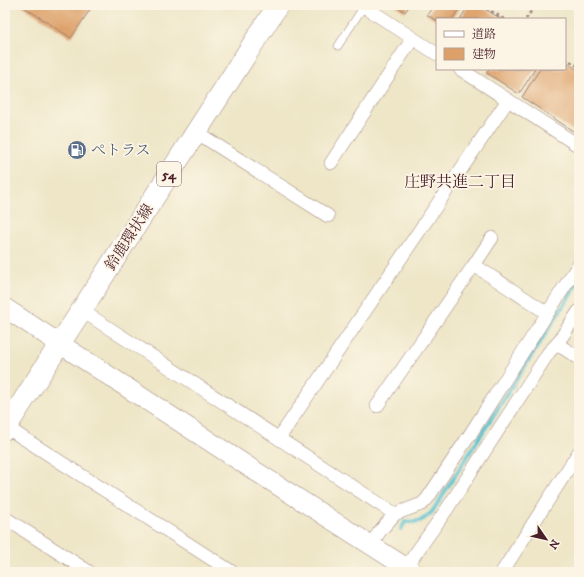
<svg xmlns="http://www.w3.org/2000/svg" width="584" height="577" font-family="'IM FELL DW Pica','Noto Serif JP',serif">
	<style>
		.lines { fill: none; stroke-linecap: round; stroke-linejoin: round }
		.stream { stroke: #55c0cf; stroke-width: 4 }
		.building { fill: #dda069 }
		.lane-casing { stroke: #9c8279; stroke-width: 8 }
		.street-casing { stroke: #9c8279; stroke-width: 14 }
		.secondary-casing { stroke: #9c8279; stroke-width: 20 }
		.primary-casing { stroke: #9c8279; stroke-width: 22 }
		.path { stroke: #9c8279; stroke-width: 2.5; stroke-dasharray: 3 3; stroke-linecap: butt }
		.lane { stroke: #fff; stroke-width: 7 }
		.street { stroke: #fff; stroke-width: 13 }
		.secondary { stroke: #fff; stroke-width: 19 }
		.primary { stroke: #fff; stroke-width: 21 }
		.labels { text-anchor: middle; stroke-width: 3.5; stroke-linejoin: round; paint-order: stroke }
		.shield { fill: #fcf5e5; stroke: #7f5f63; stroke-width: 1 }
		.shield-label { font-size: 14px; font-weight: bold; fill: #4a1f2b }
		.service-label { font-size: 15px; fill: #4e5e75; stroke: #fcf5e5; text-anchor: start }
		.street-label { font-size: 15px; fill: #4a1f2b; stroke: #fcf5e5 }
		.neighbourhood-label { font-size: 16px; fill: #4a1f2b; stroke: #fcf5e5 }
	</style>
	<rect width="100%" height="100%" fill="#fcf5e5"/>
	<filter id="ink" filterUnits="userSpaceOnUse"><feTurbulence type="fractalNoise" baseFrequency=".025" numOctaves="2"/><feDisplacementMap in="SourceGraphic" scale="8" xChannelSelector="R" yChannelSelector="G"/><feConvolveMatrix kernelMatrix="1 2 1 2 8 2 1 2 1" color-interpolation-filters="sRGB"/></filter>
	<filter id="wash" filterUnits="userSpaceOnUse"><feTurbulence type="fractalNoise" baseFrequency=".012" numOctaves="4" result="noise"/><feDisplacementMap in="SourceGraphic" scale="16" xChannelSelector="R" yChannelSelector="G"/><feGaussianBlur stdDeviation="0.9" result="paint"/><feColorMatrix in="noise" values="0 0 0 0 0 0 0 0 0 0 0 0 0 0 0 0 0 1.4 0 .05"/><feComposite in="paint" operator="in"/></filter>
	<g filter="url(#wash)">
		<rect width="100%" height="100%" fill="#eee6c7"/>
		<g class="lines">
			<path class="stream" d="M401,529L405,522C420,522 421,522 432,512L579,281"/>
		</g>
		<g id="blocks">
			<path class="building" d="M21,5H93L71,38Z
				M395,5H410L405,12Z
				M434,5H462L452,19H437V21L427,15Z
				M469,5H479L501,19H460Z
				M565,61L579,71V135L522,97L540,69H565Z
				M489,69H535L519,94L487,73Z"/>
		</g>
	</g>
	<g filter="url(#ink)">
		<use href="#blocks" fill-opacity="0" stroke="#9c8279" stroke-width="1"/>
		<g class="lines">
			<defs>
				<path id="lane" d="M338,46L364,6"/>
				<path id="street" d="M362,5L437,54
					M460,69L579,146
					M196,132L328,216
					M331,163L413,38
					M474,265L492,238
					M81,310L395,514
					M579,311L557,344L579,358
					M377,406L474,265L547,313
					M6,427L232,572
					M279,438L508,100
					M5,518L89,572
					M371,545L380,531L395,514L422,504L427,499L471,433L579,264
					M406,567L447,509L549,352L557,344
					M502,572L579,452"/>
				<path id="secondary" d="M5,308L252,469L413,572"/>
				<path id="primary" d="M5,429L278,5"/>
			</defs>
			<use href="#lane" class="lane-casing"/>
			<use href="#street" class="street-casing"/>
			<use href="#secondary" class="secondary-casing"/>
			<use href="#primary" class="primary-casing"/>
			<path class="path" d="M481,5L504,19
				M526,19L535,5
				M565,58L579,67"/>
			<use href="#lane" class="lane"/>
			<use href="#street" class="street"/>
			<use href="#secondary" class="secondary"/>
			<use href="#primary" class="primary"/>
		</g>
	</g>
	<defs>
		<symbol id="fuel-disc" viewBox="-11 -11 22 22"><circle r="9.5" fill="#5c6f8a" stroke="#fcf5e5"/><path d="M-5.5-6h7V0h2V4h1.3V-2.5L3-4.5l.8-.8L6-3V5H2.5V1h-1V6h-7ZM-4.2-4.7v3.2H.2V-4.7Z" fill="#fff"/></symbol>
	</defs>
	<g fill-rule="evenodd">
		<use href="#fuel-disc" x="66" y="139" width="22" height="22"/>
	</g>
	<g class="labels">
		<rect class="shield" x="157" y="162" width="24" height="24" rx="3"/>
		<g class="shield-label">
			<text x="169" y="179">54</text>
		</g>
		<g class="service-label">
			<text x="91" y="155">ぺトラス</text>
		</g>
		<g class="street-label">
			<text transform="translate(129 237) rotate(-57)" y="5">鈴鹿環状線</text>
		</g>
		<g class="neighbourhood-label">
			<text x="460" y="187">庄野共進二丁目</text>
		</g>
	</g>
	<rect width="584" height="577" fill="none" stroke="#fcf5e5" stroke-width="20"/>
	<rect x="436" y="18" width="130" height="52" fill="#fcf5e5" stroke="#b59f9b"/>
	<rect x="444" y="31" width="20" height="6" fill="#ffffff" stroke="#b59f9b"/>
	<text x="472" y="38" font-size="12" fill="#4a1f2b">道路</text>
	<rect x="444" y="48" width="20" height="12" fill="#dda069" stroke="#b59f9b"/>
	<text x="472" y="58" font-size="12" fill="#4a1f2b">建物</text>
	<g transform="translate(546 539) rotate(124)" stroke="#fcf5e5" stroke-width="3" paint-order="stroke">
	<path d="M0-3L7 15L0 10L-7 15Z" fill="#4a1f2b"/>
	<text y="-6" font-size="11" font-weight="bold" text-anchor="middle" fill="#4a1f2b">N</text>
	</g>
</svg>
